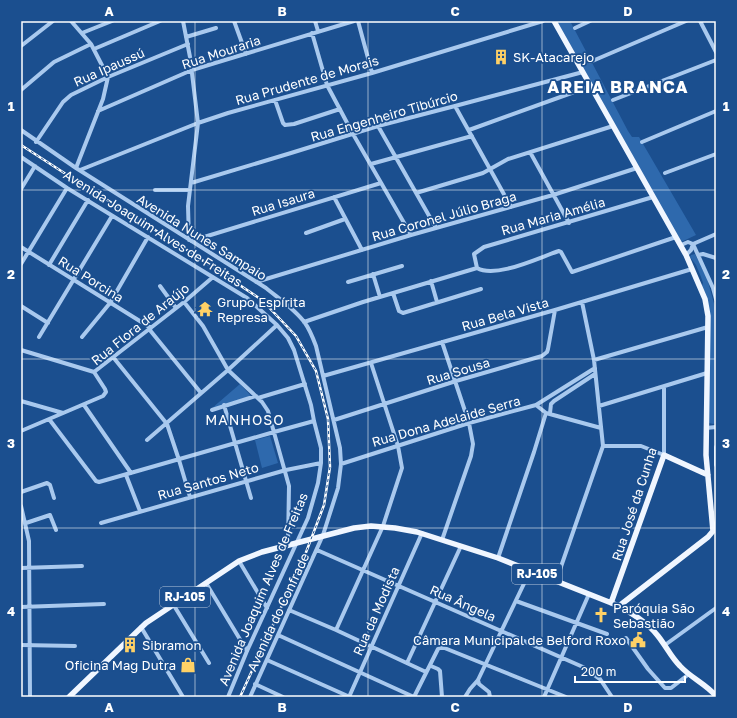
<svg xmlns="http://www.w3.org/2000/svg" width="737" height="718" font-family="'Golos Text',sans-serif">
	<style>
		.green { fill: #2e69ad }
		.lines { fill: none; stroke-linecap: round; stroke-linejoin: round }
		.minor { stroke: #a9c9ee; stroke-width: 4 }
		.major { stroke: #f0f6ff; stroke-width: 5.5 }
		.rail-casing { stroke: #fff; stroke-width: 2.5 }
		.rail { stroke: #1b4f8f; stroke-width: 1; stroke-dasharray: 3; stroke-linecap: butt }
		.grid { fill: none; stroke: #fff; stroke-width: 1; stroke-opacity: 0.55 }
		.labels { text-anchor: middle; stroke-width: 3.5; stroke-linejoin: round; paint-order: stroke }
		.shield { fill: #1b4f8f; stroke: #bbcadd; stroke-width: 1 }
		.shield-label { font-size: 12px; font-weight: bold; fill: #fff }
		.street-label { font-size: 13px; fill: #fff; stroke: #1b4f8f }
		.poi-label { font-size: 13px; fill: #fff; stroke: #1b4f8f; text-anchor: start }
		.neighbourhood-label { font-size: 14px; letter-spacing: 1px; fill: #fff; stroke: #1b4f8f }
		.district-label { font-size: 17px; font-weight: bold; letter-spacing: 1px; fill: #fff; stroke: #1b4f8f }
		.neatline { fill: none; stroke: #fff; stroke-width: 1.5 }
		.grid-label { font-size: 13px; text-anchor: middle; font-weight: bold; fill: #fff }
	</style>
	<rect width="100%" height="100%" fill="#1b4f8f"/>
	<path class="green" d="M557,21H570L628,131L632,137H639L696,235L681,242Z
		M695,254L707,278L716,311V423L713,424L709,423L707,297L702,286L703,283L701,277L696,265L690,257L691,255Z
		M240,384L251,396L211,409Z
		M270,436L278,463L262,468L255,440Z"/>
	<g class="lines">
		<path class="minor" d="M71,21L91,44L108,77L103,99L76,168
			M183,21L190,57L198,123L188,206L189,240
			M234,21L246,54
			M315,21L318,31
			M358,21L372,73
			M700,21L716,52
			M575,28L590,21
			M82,33L112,21
			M312,33L327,85L353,134L411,235
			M186,37L216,28
			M21,46L53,21
			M94,49L160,21
			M590,62L686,21
			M21,90L54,62L91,44
			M275,100L283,123L285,125L294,124L340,109
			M613,100L716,60
			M455,106L511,207
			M98,111L192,70L354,21
			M378,126L436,228
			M21,130L76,168L266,288C278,298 295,309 305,323C310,330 313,338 316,346L340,448L341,464L338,488L323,535L250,697
			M469,130L591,86
			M36,142L63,102L71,95L108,77L188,44
			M642,142L716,111
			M530,152L569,223
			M21,157L67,188L247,298L277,325L288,338L294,350L311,405L314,421L321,448V463L318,483L308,518L247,651L228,697
			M371,164L472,136
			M80,170L198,123L228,113L372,73L543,21
			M665,173L716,154
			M191,183L291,153L378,126L455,106L583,72
			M21,189L35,166
			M155,190H190
			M416,193L483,173L508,159L613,126
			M334,197L362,250
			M306,233L345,219
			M191,241L381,183
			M693,244L713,288L716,299
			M681,245L688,242L693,244L716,234
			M21,247L151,328
			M686,255L691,250L693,244
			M698,255L703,254L716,258
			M21,264L67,188
			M49,265L88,200
			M477,268L474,254L484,247L653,197
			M373,274L380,297
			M431,281L437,302
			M256,282L411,235L553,195L637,168
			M348,282L402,266
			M160,286L176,308
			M393,293L399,311L403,313L481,289
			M184,302L203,326L228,370L262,402L268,411L289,486L288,544
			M21,306L48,323
			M304,322L363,302L477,268C496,279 540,257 559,251L561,252L572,272L676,237
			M149,329L201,393
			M39,337L112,216
			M82,337L110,303L148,237
			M21,350L94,372
			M113,357L167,424L179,460L190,497
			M594,360L708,327
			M94,372L184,302L213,277
			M323,376L555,310L692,269
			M258,398L305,384
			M21,401L63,413
			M84,405L131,473
			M224,405L251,498
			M536,405L546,413L601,428
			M599,406L707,373
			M212,410L256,396
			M550,413L551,404L554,401L595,374
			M49,419L96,481L99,482L274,432L314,421
			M334,420L456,381L542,356L547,352L548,349L555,310
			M706,428L716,427
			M21,431L103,396L106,392L105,389L94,372
			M147,440L228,370L277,325
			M603,446H641L664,455V387
			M716,447V465
			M341,464L469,423L536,405L595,368
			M126,475L140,511
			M21,492L47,483L50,485L54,498
			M21,506L29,541L30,697
			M26,523L50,515L56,530
			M101,523L286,470L321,463
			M442,540L471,456L473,444L469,423L442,342
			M317,550L583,667L600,679L612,697
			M498,558L534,452L546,413
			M239,561L267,608
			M21,568L82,566
			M556,581L603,446L594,360L582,302
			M206,583L247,651
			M516,601L607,634
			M173,604L209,663
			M21,607L104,604
			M289,610L336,630L426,672
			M141,627L183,697
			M336,630L383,526L402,468L398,446L371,363
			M278,635L414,697
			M626,638L648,669L665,688H671L689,674
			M21,645L75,646
			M665,645L716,608
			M267,660L350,697
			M407,663L461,546
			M431,666L438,669L440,671L442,697
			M478,680L479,684L489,692L490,697
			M255,684L283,697
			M349,697L422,533
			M414,697L438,649L442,647L566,697
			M465,697L470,689L478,680L530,571
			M544,697L589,594"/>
		<path class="major" d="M554,21L686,255L705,299L708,316L706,455L713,531L708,537L619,606
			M611,603L664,455L708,475
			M69,697L146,623L239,561L262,552L354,528L371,526L395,528L417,532L498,558L619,606C633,614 648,623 658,636C666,646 671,657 680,666C691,678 706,684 716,696"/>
		<defs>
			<path id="rail" d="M21,145L72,178L187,250L262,300L296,336L316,371L328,419L330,467L324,505L305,555L240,697"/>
		</defs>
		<use href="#rail" class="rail-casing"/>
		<use href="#rail" class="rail"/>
	</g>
	<path class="grid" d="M195,21V697M368,21V697M542,21V697M21,190H716M21,359H716M21,528H716"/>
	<defs>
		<symbol id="building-bare" viewBox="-9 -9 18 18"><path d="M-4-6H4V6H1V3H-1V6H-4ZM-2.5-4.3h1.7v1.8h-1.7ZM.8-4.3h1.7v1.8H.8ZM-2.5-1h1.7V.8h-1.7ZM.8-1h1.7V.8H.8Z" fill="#ffd166" stroke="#1b4f8f" stroke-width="2.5" paint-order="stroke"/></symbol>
		<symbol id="temple-bare" viewBox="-9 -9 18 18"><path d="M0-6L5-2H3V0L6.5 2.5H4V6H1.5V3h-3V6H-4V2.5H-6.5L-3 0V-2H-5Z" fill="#ffd166" stroke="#1b4f8f" stroke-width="2.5" paint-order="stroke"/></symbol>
		<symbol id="church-bare" viewBox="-9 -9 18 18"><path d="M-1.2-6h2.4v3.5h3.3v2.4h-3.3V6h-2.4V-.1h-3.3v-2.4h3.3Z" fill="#ffd166" stroke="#1b4f8f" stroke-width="2.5" paint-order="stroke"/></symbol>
		<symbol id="civic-bare" viewBox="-9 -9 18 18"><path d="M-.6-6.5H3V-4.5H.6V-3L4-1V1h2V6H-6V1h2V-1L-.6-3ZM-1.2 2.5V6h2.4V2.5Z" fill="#ffd166" stroke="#1b4f8f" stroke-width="2.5" paint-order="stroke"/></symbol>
		<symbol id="shop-bare" viewBox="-9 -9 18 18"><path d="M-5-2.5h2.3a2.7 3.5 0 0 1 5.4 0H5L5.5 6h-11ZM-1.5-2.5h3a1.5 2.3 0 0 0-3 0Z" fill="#ffd166" stroke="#1b4f8f" stroke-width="2.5" paint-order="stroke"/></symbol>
	</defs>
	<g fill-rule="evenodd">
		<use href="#building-bare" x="490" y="46" width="22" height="22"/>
		<use href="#temple-bare" x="194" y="298" width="22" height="22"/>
		<use href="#church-bare" x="590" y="604" width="22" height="22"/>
		<use href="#civic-bare" x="627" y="629" width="22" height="22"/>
		<use href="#building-bare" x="119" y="634" width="22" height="22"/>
		<use href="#shop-bare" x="177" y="654" width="22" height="22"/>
	</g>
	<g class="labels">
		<g class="shield">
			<rect x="512" y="564" width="50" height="20" rx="3"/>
			<rect x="160" y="587" width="50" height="20" rx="3"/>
		</g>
		<g class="shield-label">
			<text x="537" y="578">RJ-105</text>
			<text x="185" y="601">RJ-105</text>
		</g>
		<g class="street-label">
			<text transform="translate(221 52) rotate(-18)" y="5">Rua Mouraria</text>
			<text transform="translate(109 67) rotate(-24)" y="5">Rua Ipaussú</text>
			<text transform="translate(307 80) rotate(-16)" y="5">Rua Prudente de Morais</text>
			<text transform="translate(384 116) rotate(-16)" y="5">Rua Engenheiro Tibúrcio</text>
			<text transform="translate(283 202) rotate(-17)" y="5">Rua Isaura</text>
			<text transform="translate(444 216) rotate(-16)" y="5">Rua Coronel Júlio Braga</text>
			<text transform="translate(553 216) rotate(-16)" y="5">Rua Maria Amélia</text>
			<text transform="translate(153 228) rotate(32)" y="5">Avenida Joaquim Alves de Freitas</text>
			<text transform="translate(202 237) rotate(32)" y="5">Avenida Nunes Sampaio</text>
			<text transform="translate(91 279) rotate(32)" y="5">Rua Porcina</text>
			<text transform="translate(505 314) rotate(-16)" y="5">Rua Bela Vista</text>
			<text transform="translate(140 324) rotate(-39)" y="5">Rua Flora de Araújo</text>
			<text transform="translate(458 371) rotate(-17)" y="5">Rua Sousa</text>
			<text transform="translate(446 421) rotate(-16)" y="5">Rua Dona Adelaide Serra</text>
			<text transform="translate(208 481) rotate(-16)" y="5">Rua Santos Neto</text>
			<text transform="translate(634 504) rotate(-72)" y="5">Rua José da Cunha</text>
			<text transform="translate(263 589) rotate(-67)" y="5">Avenida Joaquim Alves de Freitas</text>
			<text transform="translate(463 603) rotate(24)" y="5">Rua Ângela</text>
			<text transform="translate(376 611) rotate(-66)" y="5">Rua da Modista</text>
			<text transform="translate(278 612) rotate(-65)" y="5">Avenida do Confrade</text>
		</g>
		<g class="poi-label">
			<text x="513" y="62">SK-Atacarejo</text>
			<text x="217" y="307">Grupo Espírita<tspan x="217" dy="15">Represa</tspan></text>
			<text x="613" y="613">Paróquia São<tspan x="613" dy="15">Sebastião</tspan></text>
			<text x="626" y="645" text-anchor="end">Câmara Municipal de Belford Roxo</text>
			<text x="142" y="650">Sibramon</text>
			<text x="176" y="670" text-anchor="end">Oficina Mag Dutra</text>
		</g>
		<g class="neighbourhood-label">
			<text x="245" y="425">MANHOSO</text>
		</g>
		<g class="district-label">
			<text x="618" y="93">AREIA BRANCA</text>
		</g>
	</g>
	<rect width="737" height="718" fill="none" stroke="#1b4f8f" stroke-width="44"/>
	<path d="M575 676v6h110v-6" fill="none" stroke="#ffffff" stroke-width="2"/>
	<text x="581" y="676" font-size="12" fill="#ffffff" stroke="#1b4f8f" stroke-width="3" paint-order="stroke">200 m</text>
	<rect x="22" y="22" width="693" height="674" class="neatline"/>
	<g class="grid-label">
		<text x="109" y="16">A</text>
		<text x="282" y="16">B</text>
		<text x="455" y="16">C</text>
		<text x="628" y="16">D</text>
		<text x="11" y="111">1</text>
		<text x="726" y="111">1</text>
		<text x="11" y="279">2</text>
		<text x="726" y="279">2</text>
		<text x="11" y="448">3</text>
		<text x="726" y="448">3</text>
		<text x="11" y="616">4</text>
		<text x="726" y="616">4</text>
		<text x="109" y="712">A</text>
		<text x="282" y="712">B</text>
		<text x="455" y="712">C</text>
		<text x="628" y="712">D</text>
	</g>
</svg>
